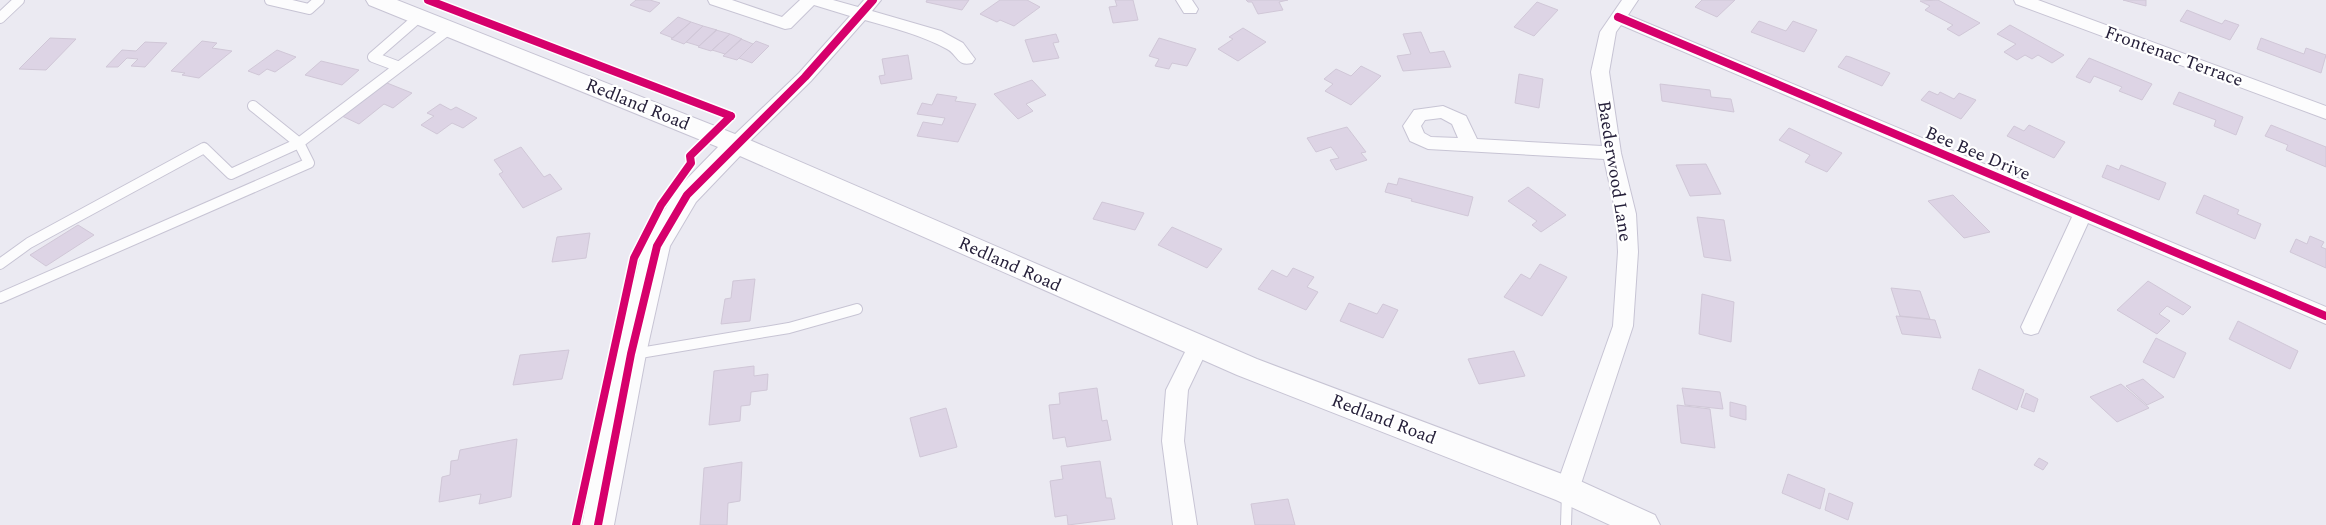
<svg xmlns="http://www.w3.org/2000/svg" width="2326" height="525" font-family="Spectral,serif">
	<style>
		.building { fill: #ddd4e5; stroke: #d0c7d7 }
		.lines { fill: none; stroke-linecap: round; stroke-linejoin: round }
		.lane-casing { stroke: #c7c4d4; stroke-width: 12 }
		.street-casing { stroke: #c7c4d4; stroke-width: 2 }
		.secondary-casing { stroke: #c7c4d4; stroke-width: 2 }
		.lane { stroke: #fcfcfd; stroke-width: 10 }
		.street { fill: #fcfcfd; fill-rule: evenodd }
		.secondary { fill: #fcfcfd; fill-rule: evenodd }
		.cycleway-casing { stroke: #fff; stroke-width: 11 }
		.cycleway { stroke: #d6006c; stroke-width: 8 }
		.labels { text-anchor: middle; stroke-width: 4.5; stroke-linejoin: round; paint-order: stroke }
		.street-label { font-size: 18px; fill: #26203a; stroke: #fff }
	</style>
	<rect width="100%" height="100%" fill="#ebeaf2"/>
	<path class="building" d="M636,0H650L660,3L650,12L630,5Z
		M927,0H969L962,10L926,2Z
		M1000,0H1027L1040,7L1014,26L1000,20L997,22L980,14Z
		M1115,0H1133L1138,20L1113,23L1109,7L1117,6Z
		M1246,0H1288L1279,2L1283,10L1258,14L1252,2H1248Z
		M1702,0H1735L1717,17L1695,7Z
		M1938,0L1980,23L1959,36L1947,29L1953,25L1925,10L1930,6L1920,1Z
		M2123,0H2146V6Z
		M1537,2L1558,10L1534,36L1514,27Z
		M2187,10L2222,24L2225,20L2239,25L2230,40L2180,21Z
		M678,17L691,22L673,38L660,33Z
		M1759,21L1786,31L1793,21L1817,30L1804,52L1751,32Z
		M691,22L703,26L684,44L671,39Z
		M2010,25L2064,55L2052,63L2038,55L2032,59L2025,55L2017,60L2004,52L2016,44L1997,34Z
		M703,26L717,30L699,46L686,42Z
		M1243,28L1266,42L1238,61L1218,49L1233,39L1229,37Z
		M716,30L730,34L711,51L698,47Z
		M1421,32L1430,53L1444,51L1451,67L1403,71L1397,56L1411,54L1403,34Z
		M730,34L742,39L725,54L712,50Z
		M1056,34L1059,42L1053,43L1059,58L1033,62L1025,40Z
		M50,38L76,39L46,70L19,69Z
		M1159,38L1196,49L1187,66L1172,63L1169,69L1155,66L1159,59L1149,56Z
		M2261,38L2304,54L2306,48L2326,55L2321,73L2257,49Z
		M741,39L753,44L737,60L723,56Z
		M202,41L217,43L212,48L232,51L199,78L182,75L185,73L171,71Z
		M756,41L769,46L752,63L739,58Z
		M145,42L167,43L145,67L131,66L138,59L127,58L118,67H106L122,50L136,51Z
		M277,50L296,57L275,72L267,69L259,75L248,71Z
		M908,55L912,79L881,84L879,76L885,75L882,59Z
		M1846,56L1850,57L1890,73L1882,86L1838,67Z
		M2089,58L2152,84L2142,100L2119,91L2122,87L2094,76L2090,83L2076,77Z
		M321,61L359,70L342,85L305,75Z
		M1361,66L1381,76L1351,105L1325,91L1333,84L1324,79L1336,69L1351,76Z
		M1519,74L1543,79L1539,108L1515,103Z
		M1032,80L1046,95L1026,104L1033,111L1018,119L994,94Z
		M387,83L412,93L393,108L384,104L359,124L342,116Z
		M1660,84L1710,90L1711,97L1731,99L1734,112L1662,101Z
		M1929,91L1938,95L1940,92L1954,99L1959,93L1976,100L1961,119L1921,100Z
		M2179,92L2243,117L2236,135L2214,126L2216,120L2173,104Z
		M937,94L957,97L955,101L976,104L958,142L917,136L923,122L942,125L945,118L917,114L922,103L932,105Z
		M440,104L451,110L456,107L477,118L463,128L452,123L437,134L421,125L434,116L427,113Z
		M2029,125L2065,142L2054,158L2007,136L2014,126L2024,131Z
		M2271,125L2326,147V167L2286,150L2288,145L2265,136Z
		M1347,127L1366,152L1361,153L1367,160L1336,170L1330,160L1339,158L1331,147L1316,152L1307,138Z
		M1789,128L1842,153L1827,172L1805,162L1810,155L1779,140Z
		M521,147L544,177L550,174L562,189L523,208L499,174L503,172L494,160Z
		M1706,164L1721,194L1690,196L1676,165Z
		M2107,165L2119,170L2121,165L2166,183L2159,200L2102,177Z
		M1399,178L1473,197L1468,216L1411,201L1412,199L1385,192L1388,183L1397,185Z
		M1528,187L1566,215L1541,232L1532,225L1537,221L1508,201Z
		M1953,195L1990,232L1964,238L1928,201Z
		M2204,195L2239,210L2237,214L2261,224L2255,239L2196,213Z
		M1102,202L1144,213L1135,230L1093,219Z
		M1697,217L1724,220L1731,261L1704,257Z
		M78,225L94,235L46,266L30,255Z
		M1172,227L1222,249L1207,268L1158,245Z
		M590,233L586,258L552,262L557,237Z
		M2310,236L2324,242L2321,247L2326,249V268L2290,252L2296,239L2307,244Z
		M1540,264L1567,277L1542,316L1504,297L1521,274L1530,279Z
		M1293,268L1314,277L1307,287L1318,292L1306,310L1258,289L1272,270L1287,277Z
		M755,279L750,321L721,324L725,299L731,298L733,281Z
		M2148,281L2191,307L2183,315L2167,306L2159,314L2170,321L2157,334L2117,310Z
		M1891,288L1920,291L1930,319L1900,316Z
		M1702,294L1734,302L1731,342L1699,334Z
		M1349,303L1377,314L1383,304L1398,310L1383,338L1340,321Z
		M1896,316L1935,320L1941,338L1902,334Z
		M2238,321L2298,351L2290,369L2229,339Z
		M2156,338L2186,353L2174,378L2143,362Z
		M569,350L562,379L513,385L520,355Z
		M1514,351L1525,376L1479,384L1468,359Z
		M754,366V376L768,374L767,390L751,392L750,405L741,406L740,421L709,425L714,371Z
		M1979,369L2024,390L2017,410L1972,389Z
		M2143,379L2164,397L2147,405L2126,386Z
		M2121,384L2149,408L2117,422L2090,397Z
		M1097,388L1102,421L1107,420L1111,440L1067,447L1065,437L1053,439L1049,405L1060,404L1059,393Z
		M1682,388L1720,392L1723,409L1685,405Z
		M2026,393L2038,399L2034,412L2021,407Z
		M1730,402L1746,406V420L1730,416Z
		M1677,405L1710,409L1715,448L1681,443Z
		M946,408L957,447L920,457L910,418Z
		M517,439L511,497L479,504L481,494L439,502L442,477L450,475L451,461L458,460L460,450Z
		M2039,458L2048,463L2043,470L2034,465Z
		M1100,461L1106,498H1111L1115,519L1068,525L1067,515L1055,517L1050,481L1063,479L1061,466Z
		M742,462L740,501L728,503L727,525H700L704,468Z
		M1788,474L1825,489L1820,509L1782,493Z
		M1829,493L1853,503L1848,520L1825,510Z
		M1288,499L1295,525H1255L1251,504Z"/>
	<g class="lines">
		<defs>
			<path id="lane" d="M270,0L309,9L319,0
				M0,18L19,0
				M397,66L373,57L419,17
				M0,264L29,243L204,148L231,174L299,143L253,106
				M0,298L309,163L299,143L449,29
				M634,354L789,328L857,309
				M1566,525L1567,493"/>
			<path id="street" d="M708,0H732L782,17L800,0H833L858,7L864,0H881L872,11L941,31L963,43L975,59L972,63C957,67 958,55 947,49C921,35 893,28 865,20L811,81L742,149L736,150L730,149L727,144L730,139L799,73L850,16L814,5L791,28L785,29L710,4Z
				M1176,0H1192L1198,9L1196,13H1184Z
				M1622,0H1638L1628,15L2326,307V324L2088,223L2038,333L2031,335L2024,333L2021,327L2072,217L1621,25L1616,32L1609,72L1621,153L1636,214L1638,252L1633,326L1579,490L1575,497L1567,500L1559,497L1555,490L1613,326L1618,252L1616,214L1604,159L1428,149L1410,141L1403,126L1414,110L1443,106L1466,116L1477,139L1602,146L1591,72L1600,32ZM1441,118L1452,124L1458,138L1431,137L1424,133L1421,126L1425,120Z
				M2014,0H2038L2326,106V119L2016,4Z
				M1198,338L1205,340L1209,346L1188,390L1184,441L1197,525H1173L1162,441L1166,390L1191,340Z"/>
			<path id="secondary" d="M366,0H397L745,138L1257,359L1578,480L1655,515L1660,525H1610L1556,500L1237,375L740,156L696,202L670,246L646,354L614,525H582L616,354L643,246L678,188L718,147L369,5Z"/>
		</defs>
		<use href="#lane" class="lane-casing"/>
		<use href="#street" class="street-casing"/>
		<use href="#secondary" class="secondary-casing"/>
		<use href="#lane" class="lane"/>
		<use href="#street" class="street"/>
		<use href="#secondary" class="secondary"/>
		<defs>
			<path id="cycleway" d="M428,0L731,116
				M1618,17L2326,316
				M576,525L634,258L661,205L691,163L690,156L731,116
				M598,525L631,354L657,246L687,195L805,77L873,0"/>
		</defs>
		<use href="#cycleway" class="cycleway-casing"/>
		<use href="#cycleway" class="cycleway"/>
	</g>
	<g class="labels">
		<g class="street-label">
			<text transform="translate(2174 56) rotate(20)" y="6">Frontenac Terrace</text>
			<text transform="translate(638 104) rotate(22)" y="6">Redland Road</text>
			<text transform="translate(1978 153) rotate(23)" y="6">Bee Bee Drive</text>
			<text transform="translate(1615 171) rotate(81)" y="6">Baederwood Lane</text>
			<text transform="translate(1010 264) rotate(24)" y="6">Redland Road</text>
			<text transform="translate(1384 419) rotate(21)" y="6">Redland Road</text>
		</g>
	</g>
</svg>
